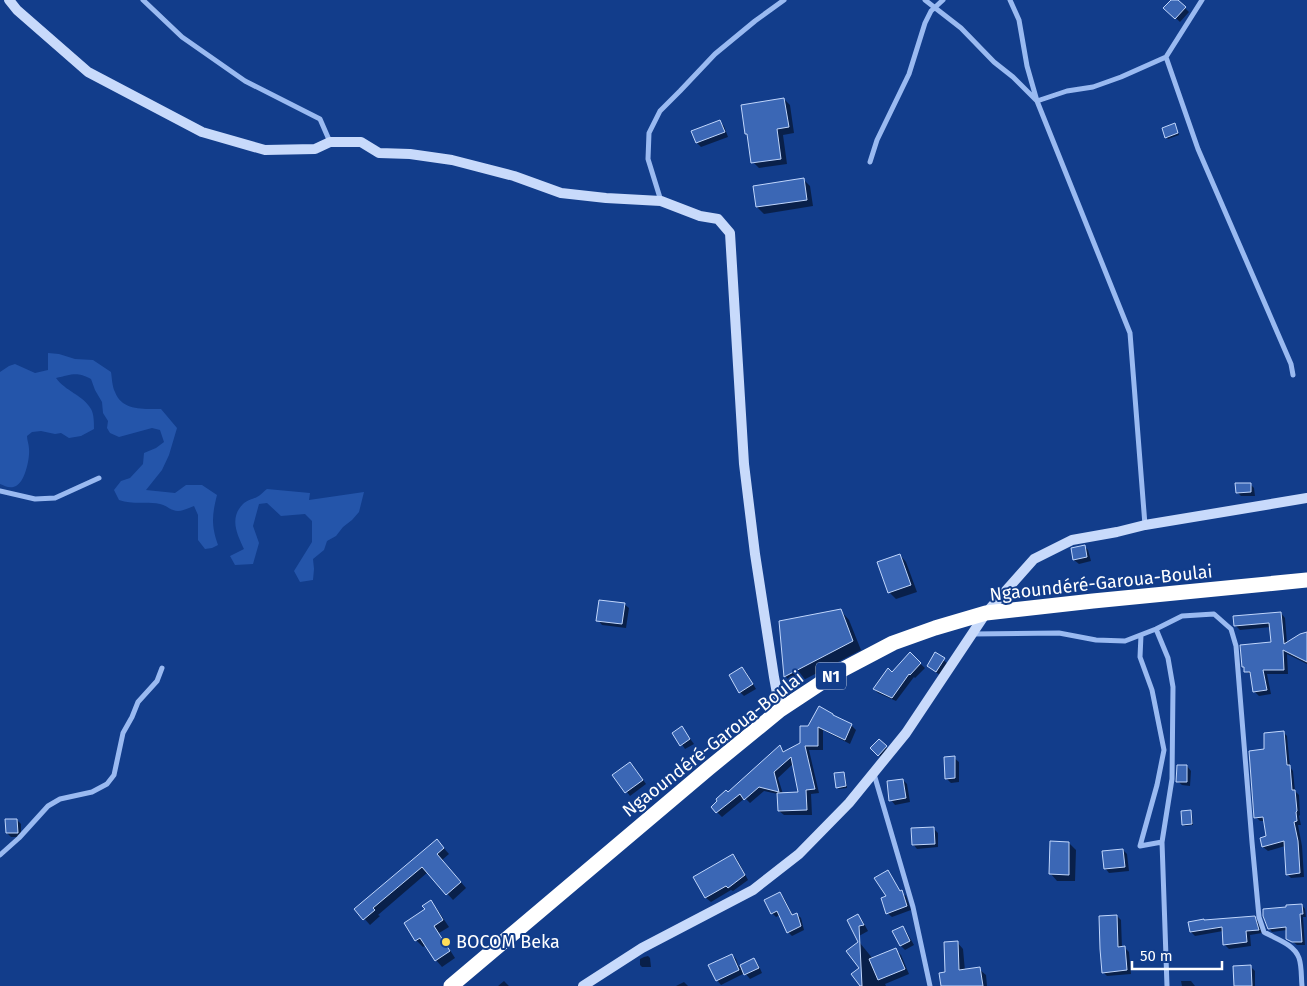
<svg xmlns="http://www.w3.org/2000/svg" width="1307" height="986" font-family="'Fira Sans',sans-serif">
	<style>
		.green { fill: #2455aa }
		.shadow { fill: #0007; fill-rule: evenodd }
		.building { fill: #3b67b5; stroke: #c0d6fc }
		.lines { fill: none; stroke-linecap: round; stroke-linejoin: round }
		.street { stroke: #9abaf1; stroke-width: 5 }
		.secondary { stroke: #c8dafb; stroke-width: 10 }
		.highway { stroke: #fff; stroke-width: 15 }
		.poi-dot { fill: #ffdd59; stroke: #123d8b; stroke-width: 2 }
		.labels { text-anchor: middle; stroke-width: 4; stroke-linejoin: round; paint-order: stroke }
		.shield { fill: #123d8b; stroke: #b8c5dc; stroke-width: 1 }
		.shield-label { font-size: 16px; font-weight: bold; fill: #fff }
		.street-label { font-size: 18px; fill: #fff; stroke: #123d8b }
		.poi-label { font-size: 18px; fill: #fff; stroke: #123d8b; text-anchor: start }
	</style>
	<rect width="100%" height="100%" fill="#123d8b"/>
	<path class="green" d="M48,353L59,354L75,359L93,360L111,372C112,378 112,386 115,392C122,411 144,409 161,409L177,428L169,455L162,470L146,490L175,493L186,485H202L217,495C212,515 211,525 218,545L212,548L205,549L198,540V515L194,506C189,508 183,511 178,511C171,511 166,505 160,504C146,501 133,505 119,500L114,490L121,481L130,478L143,464L144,453L156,448L164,442L160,430L152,428L119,437L110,433L107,428L108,421L103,413L102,402L95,390L91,379C76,371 71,375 56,378C65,391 83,395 91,409C94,414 94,423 94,429L81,436L69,438L61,433L55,434L41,431L32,432L27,436C27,440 29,445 29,449C30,458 25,482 16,486C10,489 5,486 0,484V372L9,366L15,364L35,373L48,370Z
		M267,489L310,493L309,500L364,492L359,512L352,520L343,527L336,536L327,541L324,550L313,559L314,569L313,580L300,582L294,571L312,542V521L305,514L281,516L267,503L259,504L253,526L259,543L253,564L235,565L230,556L244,549C237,534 229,518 243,504C247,500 253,499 257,497C261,495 264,491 267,489Z"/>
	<path class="shadow" d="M1172,0H1177L1189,12L1180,22L1165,8Z
		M784,99L790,105L794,133L783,135L787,164L759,168L753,162Z
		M720,122L724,126L728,137L701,147L697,143Z
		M1175,125L1179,135L1168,139L1166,137Z
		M804,180L810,186L813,206L764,214L757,207Z
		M1250,484L1254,488L1255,496H1241L1237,492Z
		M1084,546L1088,550L1091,561L1079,564L1074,560Z
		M900,555L906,562L917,592L896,599L889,592Z
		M624,604L629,608L626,628L602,625L598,620Z
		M840,610L849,620L861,650L794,685L785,676Z
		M1281,613L1285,618L1287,643L1307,635V664L1287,654L1288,674H1267L1271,694L1259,696L1254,691L1252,676L1246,671L1272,643L1271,627L1240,630L1235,625Z
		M910,654L925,668L915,678L914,677L896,701L878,693L874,689L892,673Z
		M936,654L948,664L941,676L928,666Z
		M742,668L746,672L756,689L744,696L740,692Z
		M836,718L851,725L856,730L850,744L823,730V750H809L819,793L811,794L812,815H784L779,811L778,794L764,791L750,803L745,798L722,817L717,812L728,794L780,747L785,752L801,744L809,727ZM794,763L800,794H783L778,778Z
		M682,728L694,744L685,749L674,733Z
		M1283,732L1287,736L1290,767L1293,771L1295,791L1299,795L1300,815L1299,816L1301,825H1298L1302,846L1304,877L1291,878L1287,874L1285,846L1268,851L1263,847L1268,837L1265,821H1260L1256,817L1265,750Z
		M879,741L890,751L883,759L872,748Z
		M954,758L959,762V782L951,783L946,778Z
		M1187,766L1191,771L1190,786L1182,785L1177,781Z
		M634,767L646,784L630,796L614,775Z
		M843,774L845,775L847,788L839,789L837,787Z
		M903,780L907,784L910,802L895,805L891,800Z
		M1190,811L1192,813L1193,825L1185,826L1183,824Z
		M17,820L21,824V837H11L7,833Z
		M933,828L938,833V847L917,849L913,844Z
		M1069,843L1076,850L1075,881H1057L1051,874Z
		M442,846L449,854L442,860L466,888L453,900L428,872L378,915L380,916L370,925L356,909Z
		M1123,850L1127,854L1129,871L1109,873L1105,868Z
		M733,855L737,859L748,880L733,891L731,890L711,902L706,898L695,877Z
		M888,872L891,875H890L903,897L905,895L904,894L906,896L911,910L892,917L887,913Z
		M780,894L784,898L793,916L797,914L801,918L804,930L792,936L788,932L780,915L776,917L772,913Z
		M430,902L437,909L449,927L439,933L455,958L442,967L436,960L426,945L423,947L416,940L426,910Z
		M1302,905L1305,909L1306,917H1303L1305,945H1297L1288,938L1287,930L1272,932L1269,928Z
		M858,916L862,920L868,931L859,936Z
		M1117,916L1121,920L1122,948H1125L1129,952L1131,974L1107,976L1103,972Z
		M1254,917L1258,922L1262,933L1250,935L1251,946L1229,949L1224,944L1223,931L1195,936L1191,932Z
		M902,927L906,931L914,945L905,950L901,946L894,931Z
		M957,942L963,949L965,971L979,969L986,975L987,986H942Z
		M860,943L873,959L896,950L901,955L909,974L885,984L886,986H861Z
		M732,955L736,959L739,967L754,960L758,964L762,973L750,979L745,973L721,985L717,980Z
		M648,956L650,958L651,967H642L640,965V959L644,957Z
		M1251,967L1255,971V986H1235Z
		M504,981L509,986H498Z
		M1181,981H1191L1195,986H1182Z
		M684,982L688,986H676Z"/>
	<path class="building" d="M1171,0H1178L1186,7L1175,19L1163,8Z
		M784,98L789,127L777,129L781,159L751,163L747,134H745L741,105Z
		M720,120L725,132L696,143L691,131Z
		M1175,123L1178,133L1165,138L1162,128Z
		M804,178L807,200L756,207L753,186Z
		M1235,483H1251V492L1236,493Z
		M1085,545L1087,557L1073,560L1071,548Z
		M900,554L911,585L888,593L877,562Z
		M599,600L625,603L622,624L596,621Z
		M841,609L853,641L784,677L779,621Z
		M1281,612L1284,644L1300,634L1307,632V662L1283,650L1284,670H1263L1267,690L1253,692L1250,672H1244V667H1242L1240,645L1271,642L1269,623L1234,626L1233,616Z
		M910,652L921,663L910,675L909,674L892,698L873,689L888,668L892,672Z
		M935,652L945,658L936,672L927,666Z
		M742,667L753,684L739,693L729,675Z
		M819,706L833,714V715L852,724L845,740L818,727V746H805L815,789L806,790L807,810L778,811L777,793L798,792L791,757L774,772L779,792L759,787L744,800L740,794L716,813L711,807L717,801L716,799L726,790L728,792L780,745L783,752L800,743V726H808Z
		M682,726L690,739L680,746L672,733Z
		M1284,731L1287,765H1290L1292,790H1295L1297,811L1296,812L1297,821L1294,822L1298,841L1300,873L1286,875L1284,841L1262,847L1260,838L1266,836L1263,817L1254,818L1249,751L1264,749V733Z
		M879,739L887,746L878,756L870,748Z
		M955,756V778L945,779L944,757Z
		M630,762L643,780L625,793L612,775Z
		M1177,765H1187V782H1176Z
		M844,772L846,786L836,788L834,773Z
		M903,779L906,798L889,801L887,781Z
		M1191,810L1192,824L1182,825L1181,811Z
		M5,819H17L18,833H6Z
		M934,827L935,844L912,845L911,828Z
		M437,839L444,848L437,854L461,882L446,895L422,867L373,908L375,910L363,920L354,909Z
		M1050,841L1069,842V875L1049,874Z
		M1123,849L1125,867L1104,869L1102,851Z
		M733,854L745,875L728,888L726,886L705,898L693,877Z
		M888,870L900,891L902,890L907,906L886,914L881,898L886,896L874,878Z
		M780,892L792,915L797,913L801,926L787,933L777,911L771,914L764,900Z
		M431,900L443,920L434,926L450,951L435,961L420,938L415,941L404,923L425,909L422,906Z
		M1302,904L1303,914H1300L1302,942H1292L1286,939V927L1268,929L1263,916V909L1286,907V905Z
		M858,914L864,925L859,926L862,986H860L851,974L859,968L846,951L858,942L847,920Z
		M1117,915L1118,947L1125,946L1127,970L1102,973L1100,949L1099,916Z
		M1255,916L1259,930L1246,931L1247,942L1223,945L1222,927L1190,932L1188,922L1204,919V920Z
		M903,926L910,941L900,946L892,931Z
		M958,941L959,970L980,967L983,986H941L939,973L945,972L944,942Z
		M896,948L905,969L878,980L869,959Z
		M732,954L739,970L716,981L708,965Z
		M754,958L759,968L744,975L740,965Z
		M1251,965L1252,986H1234L1233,966Z"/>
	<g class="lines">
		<path class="street" d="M143,0L182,37L245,81L320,119L330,142
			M925,0L961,28L994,62L1013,77L1037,101L1067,91L1093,87L1121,77L1166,57L1202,0
			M1010,0L1019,20L1027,66L1037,101L1130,333L1145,525
			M1166,57L1198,149L1291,364L1293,375
			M870,162L877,140L909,74L925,23L931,11L943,0
			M661,201L648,159L649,133L660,111L680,91L715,54L755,21L784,0
			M0,491L35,499L55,498L99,478
			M1156,629L1168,658L1173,687L1172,779L1162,842L1167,986
			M972,634L1059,633L1096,640L1125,641L1156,629L1182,616L1214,614L1231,629L1236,646L1252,842L1259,917L1264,932C1276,939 1294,944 1299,958C1302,967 1301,977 1302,986
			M1141,635L1140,657L1152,690L1164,750L1157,785L1140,846L1162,842
			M874,774L913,907L930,986
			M0,855L19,838L48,806L60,799L92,792L107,784L114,775L123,733L132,717L138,702L157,681L162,668"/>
		<path class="secondary" d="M9,0L17,10L88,72L202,132L265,150L315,149L330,142H361L379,153L410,154L452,160L514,176L561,193L606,198L661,201L700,216L718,219L730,233L744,464L755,554L774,677L780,710
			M583,986L642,948L753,890L799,854L849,803L906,733L986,613L1034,559L1072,540L1117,532L1145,525L1307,498"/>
		<path class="highway" d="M451,986L709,768L780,710L836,673L893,643L935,628L986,613L1093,601L1307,580"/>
	</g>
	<circle class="poi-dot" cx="446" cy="942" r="5"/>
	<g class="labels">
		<rect class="shield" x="816" y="662.5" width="30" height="27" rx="4"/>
		<g class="shield-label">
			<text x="831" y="682">N1</text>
		</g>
		<g class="street-label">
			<text transform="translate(1101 583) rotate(-6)" y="6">Ngaoundéré-Garoua-Boulai</text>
			<text transform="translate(713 744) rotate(-38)" y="6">Ngaoundéré-Garoua-Boulai</text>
		</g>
		<g class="poi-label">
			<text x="456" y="948">BOCOM Beka</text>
		</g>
	</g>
	<path d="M1132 961v8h90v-8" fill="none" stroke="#ffffff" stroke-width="2.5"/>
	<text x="1140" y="961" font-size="15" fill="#ffffff" stroke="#123d8b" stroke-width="4" paint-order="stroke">50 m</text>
</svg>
